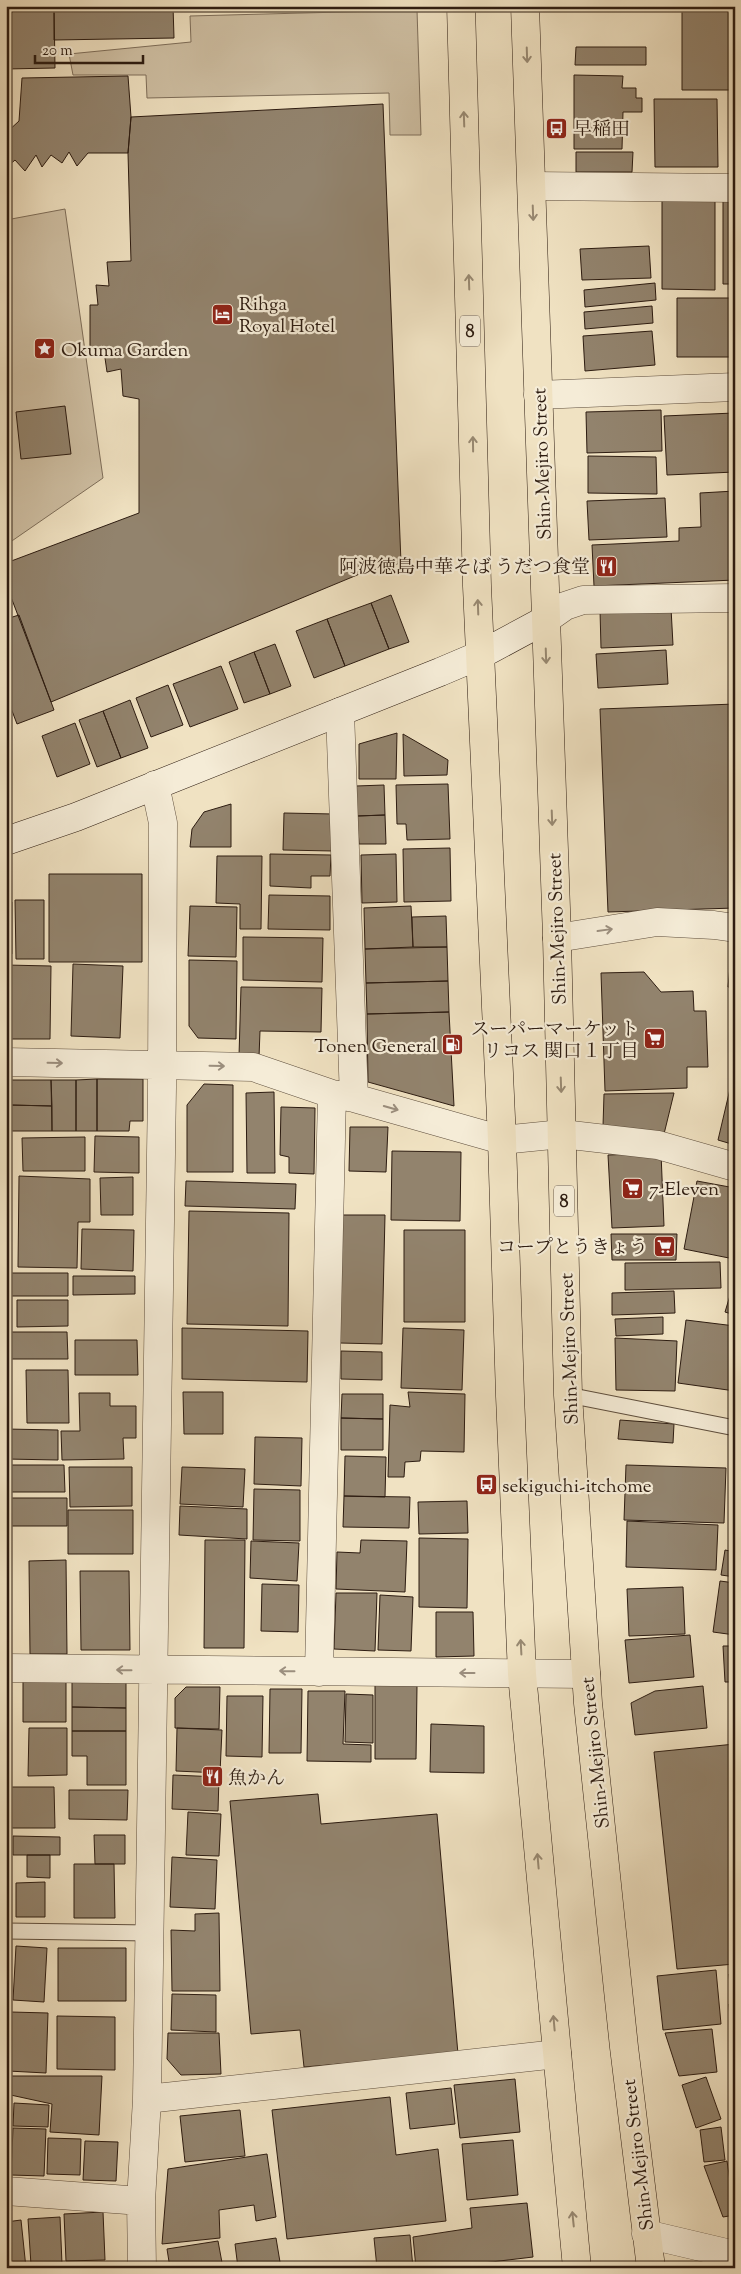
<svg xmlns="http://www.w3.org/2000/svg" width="741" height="2274" font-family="'Sorts Mill Goudy','Noto Serif JP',serif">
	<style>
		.green { fill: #cfc0a4; stroke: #7e6e5a }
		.building { fill: #92836d; stroke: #2d1c11 }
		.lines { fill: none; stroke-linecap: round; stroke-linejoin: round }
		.lane-casing { stroke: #5e4e3d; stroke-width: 17 }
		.street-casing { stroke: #5e4e3d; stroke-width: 29 }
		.secondary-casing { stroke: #2d1c11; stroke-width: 29 }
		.primary-casing { stroke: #2d1c11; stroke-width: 29 }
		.lane { stroke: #f5ecd7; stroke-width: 15 }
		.street { stroke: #f5ecd7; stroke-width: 28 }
		.secondary { stroke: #f5ecd7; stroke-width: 28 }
		.primary { stroke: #f0e2c2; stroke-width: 28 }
		.oneway { stroke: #988972 }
		.oneway2 { stroke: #9b8e7e }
		.labels { text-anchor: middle; stroke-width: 4.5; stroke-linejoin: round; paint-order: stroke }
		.shield { fill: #f5ecd7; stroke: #695a4c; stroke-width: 1 }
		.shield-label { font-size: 18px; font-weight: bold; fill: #2d1c11 }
		.poi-label { font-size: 19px; fill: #2d1c11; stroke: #f5ecd7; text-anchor: start }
		.street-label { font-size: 19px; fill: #2d1c11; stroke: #f5ecd7 }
	</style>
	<rect width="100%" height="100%" fill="#f0e2c2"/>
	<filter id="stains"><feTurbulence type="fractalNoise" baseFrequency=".004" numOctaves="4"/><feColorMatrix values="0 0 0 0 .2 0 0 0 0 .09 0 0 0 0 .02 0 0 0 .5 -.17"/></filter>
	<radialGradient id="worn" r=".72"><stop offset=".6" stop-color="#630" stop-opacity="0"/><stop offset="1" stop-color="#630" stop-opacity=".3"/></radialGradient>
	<path class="green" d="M417,10L421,135H390L389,93L147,98L146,75H73L69,54L191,42L190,16Z
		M65,209L103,478L6,545V220Z"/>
	<path class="building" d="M6,6H54L55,68L6,69Z
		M54,6H173L174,38L54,40Z
		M682,6H733V90H682Z
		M576,47H646V65H575Z
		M574,75L623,76L622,88H636V98H642V112H623L622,149H574Z
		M128,76L131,117L128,153H88L77,166L69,152L62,163L51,155L42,167L36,155L25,171L15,160L6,168V133L19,121L22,78Z
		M654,99H717L718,167H655Z
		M383,104L401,563L362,573L51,702L6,584V563L139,513V399L123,396L121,369L107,372L104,351L90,352V305H98L96,285L109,286L107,262L131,261L128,153L131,117Z
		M576,152H633L632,172H576Z
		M723,196L735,197V284H723Z
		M662,198H715V290L662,289Z
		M649,246L651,278L582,280L580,249Z
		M655,283L656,300L585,307L584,290Z
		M677,298H735V357H677Z
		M652,306L653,323L585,329L584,312Z
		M652,331L655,365L585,371L583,336Z
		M65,406L71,454L21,459L16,412Z
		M661,410L662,451L587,453L586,412Z
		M734,413L735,472L667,475L664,416Z
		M588,456L656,457L657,494L588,493Z
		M735,491V580L594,586L592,545L679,541V528L701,527L700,493Z
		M665,498L667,537L589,540L587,501Z
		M391,595L409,642L389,649L371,603Z
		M371,603L389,649L345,666L327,619Z
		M671,608L673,645L601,648L600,610Z
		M19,615L54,710L17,724L6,695V619Z
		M327,619L345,666L314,678L296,631Z
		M275,644L291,686L270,694L254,652Z
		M666,650L668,684L598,688L596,654Z
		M254,652L270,694L244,703L229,662Z
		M221,666L238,709L190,727L173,684Z
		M168,685L183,725L151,737L136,698Z
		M130,700L148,748L121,758L103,711Z
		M735,704V908L608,912L600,709Z
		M103,711L121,758L97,767L79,720Z
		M75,723L90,764L57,777L42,736Z
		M397,733L396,779H359V744Z
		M403,734L448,760L447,775L404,776Z
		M448,784L450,839L407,840L406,824H397L396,785Z
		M384,785L385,815L357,816L356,786Z
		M231,804V847H190L192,829L204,812Z
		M284,813L333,814V851L283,850Z
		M385,815L386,844H359L357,816Z
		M450,848L451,901L404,902L403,849Z
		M270,854L331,855L330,876H311V888L270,886Z
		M396,854L397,902L362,903L361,855Z
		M217,856H262L261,929H240V904L216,903Z
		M49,874H142V962H49Z
		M269,895L330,896V930L268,929Z
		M15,900H44V959H16Z
		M6,902H12V954H6Z
		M190,906L237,907L236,957L188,956Z
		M411,906L413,947L365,949L364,908Z
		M446,916L447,947H413L412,917Z
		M243,937L323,938L322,982L243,980Z
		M732,945H735V987H728Z
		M447,947L448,981L366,983L365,949Z
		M189,960L237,961L236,1039L198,1038L189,1026Z
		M73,964L123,966L120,1038L71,1036Z
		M6,965L51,966L50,1039H6Z
		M644,972L661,992L693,991L694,1011H706L708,1067H687V1088L605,1091L601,973Z
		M448,981L449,1012L367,1014L366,983Z
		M241,987L322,988L321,1032L260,1031L259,1057L239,1056Z
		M734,994H735V1014H732Z
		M449,1012L454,1106L368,1082L367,1014Z
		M733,1038L735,1039V1064H730Z
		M734,1072H735V1145L718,1140Z
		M97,1079V1131H76V1080Z
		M97,1079H143V1121H130L129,1131H97Z
		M10,1080H51L52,1106L10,1105Z
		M51,1080H76V1131H52Z
		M204,1084L233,1085V1172H187V1105Z
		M274,1092L275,1173H247L246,1093Z
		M674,1093L664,1134L603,1126L604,1094Z
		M10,1105L52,1106V1131H10Z
		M281,1107L315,1108L314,1174L289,1173V1157L280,1155Z
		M350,1127H388L386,1172L349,1171Z
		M95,1136L139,1137V1173L94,1172Z
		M85,1137V1171H23L22,1138Z
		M392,1151L461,1152L460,1221L391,1220Z
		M661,1153L664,1226L612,1228L608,1155Z
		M19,1176L90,1179V1222H78L77,1268L18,1267Z
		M133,1177V1215H101L100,1178Z
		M186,1181L296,1184L295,1209L185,1206Z
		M697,1181L735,1188L734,1259L684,1249Z
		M189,1211L289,1213L288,1326L187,1324Z
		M342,1215H385L382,1344L340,1343Z
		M82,1229L134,1230L133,1271L81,1269Z
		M404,1230H465V1322H404Z
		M611,1234H677L676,1260H612Z
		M720,1262L721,1288L625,1290V1263Z
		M11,1273H68V1296H11Z
		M73,1276H135V1294L73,1295Z
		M735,1279V1315L725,1312Z
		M674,1291L675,1313L612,1315V1293Z
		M17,1300H68V1326L17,1327Z
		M663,1317V1334L616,1336L615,1319Z
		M686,1320L735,1326V1391L678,1383Z
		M182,1328L308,1331L307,1382L182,1379Z
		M403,1328L464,1330L462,1390L401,1388Z
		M10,1332H67L68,1359H10Z
		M615,1338L677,1341L675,1391L616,1390Z
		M75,1340H137L138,1375H75Z
		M341,1351L382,1352V1380L341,1379Z
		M26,1370H68L69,1423H27Z
		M183,1392H223V1434H184Z
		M408,1392L465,1394L464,1452L421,1451L420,1461L405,1462L404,1477H388L390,1405L410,1407Z
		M79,1393H110V1406H136V1438H123L124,1459L62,1460L61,1431H80Z
		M342,1394H383V1419L341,1418Z
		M341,1418L383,1419V1450H341Z
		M620,1420L674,1424L673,1443L618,1439Z
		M6,1429L58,1430V1460L6,1459Z
		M255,1437L302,1438L301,1486L254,1484Z
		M345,1456L386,1457L385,1497L344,1496Z
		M11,1465H64L65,1492H11Z
		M626,1465L726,1468L724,1523L624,1520Z
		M69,1467H132V1506L70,1507Z
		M182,1467L245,1469L243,1507L180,1504Z
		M735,1479V1498H732Z
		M254,1489L300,1490V1541L253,1540Z
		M344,1496L410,1497L409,1528L343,1527Z
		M6,1498H67V1526H6Z
		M467,1501L468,1533L419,1534L418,1502Z
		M180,1506L247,1509V1539L179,1535Z
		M68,1510H133V1554H68Z
		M627,1521L718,1525L716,1570L626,1567Z
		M419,1538L468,1539L467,1608L419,1607Z
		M205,1540H245L244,1648H204Z
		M361,1540L407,1541L405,1592L336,1589L337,1552L360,1553Z
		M251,1541L299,1543L297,1581L250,1578Z
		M725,1550L735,1552V1577L721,1575Z
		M66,1560L67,1654H30L29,1561Z
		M80,1571H129L130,1650H81Z
		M720,1581L735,1583V1635L713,1632Z
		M262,1584L299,1585L298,1632L261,1631Z
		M683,1587L685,1634L629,1636L627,1589Z
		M336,1593H377L375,1651L334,1649Z
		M380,1595L413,1597L411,1651L378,1650Z
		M436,1612H473L474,1656L436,1657Z
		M690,1635L694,1677L629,1683L625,1640Z
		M723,1646H735V1682H725Z
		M72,1679L126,1680V1708L72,1707Z
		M23,1680H66V1722H23Z
		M375,1685L417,1686L416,1759H375Z
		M703,1686L707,1728L635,1735L631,1703L655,1691Z
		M186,1687H220L219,1729L175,1728V1698Z
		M270,1689H302L301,1753H269Z
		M308,1691H345L343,1744L371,1745V1762L307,1761Z
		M346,1694L373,1695V1743L345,1742Z
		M227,1696H263L262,1757L226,1756Z
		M72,1707L126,1708V1731H72Z
		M431,1724L484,1726V1773L430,1772Z
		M29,1728H67V1775L28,1776Z
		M177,1728L222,1730L220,1773L176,1771Z
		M72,1731H126V1785H87V1756H72Z
		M735,1744V1964L677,1969L654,1752Z
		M173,1775L219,1777L218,1811L172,1809Z
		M11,1787H54L55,1828H11Z
		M69,1790H128L127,1820L69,1819Z
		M318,1794L321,1824L437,1814L458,2054L304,2067L300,2030L251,2034L230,1801Z
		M188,1812L221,1814L219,1856L186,1855Z
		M94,1835H125V1864H95Z
		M13,1836L60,1837V1855H13Z
		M27,1855H50V1878L27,1877Z
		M172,1857L217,1860L215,1909L170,1907Z
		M74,1864H114L115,1918H74Z
		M45,1882V1917H16V1883Z
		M219,1913L220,1991H172L171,1930L195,1931V1914Z
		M16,1946L47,1948L44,2002L13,2000Z
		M58,1948H126V2001H58Z
		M716,1970L721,2024L663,2030L657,1976Z
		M729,1974H735V1999H731Z
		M172,1994L216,1995V2032L171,2030Z
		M735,2003V2037H731L729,2004Z
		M11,2012L48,2013L46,2073L8,2071Z
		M57,2016L115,2017V2070L57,2069Z
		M712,2029L717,2072L679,2076L665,2033Z
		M168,2033H219L221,2074L181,2075L167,2059Z
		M9,2076H102L99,2135L50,2132L52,2104L6,2094Z
		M706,2077L721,2119L696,2128L682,2085Z
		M515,2079L520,2132L460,2138L454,2085Z
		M451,2088L455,2124L410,2129L406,2093Z
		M390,2097L396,2155L438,2149L446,2221L287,2239L272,2110Z
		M14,2103L49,2105L48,2127L13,2126Z
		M240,2110L245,2156L185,2162L180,2116Z
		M721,2127L725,2160L704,2162L700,2130Z
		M13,2128L46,2129L44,2176L11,2175Z
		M48,2138L81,2139L80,2175L47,2174Z
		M513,2140L518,2195L467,2200L462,2144Z
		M85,2141L118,2142L116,2181L83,2180Z
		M267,2154L276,2217L256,2221L254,2205L219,2210L220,2238L162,2244L168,2169Z
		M727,2161L735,2215L723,2217L704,2166Z
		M527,2203L533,2257L458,2266V2268H416L413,2237L472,2228L470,2208Z
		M103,2212L105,2260L66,2261L64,2214Z
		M60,2217L62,2264L31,2265L28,2219Z
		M21,2220L26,2268H6V2222Z
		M410,2235L413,2268H377L374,2238Z
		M276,2238L281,2268H238L235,2244Z
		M218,2241L223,2268H170L167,2249Z"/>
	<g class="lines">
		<defs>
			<path id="lane" d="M568,1395L735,1428
				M6,1931L150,1933"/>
			<path id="street" d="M532,186L735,188
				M538,395L735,387
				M545,620L565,606L583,600L735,598
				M340,712L354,1098
				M557,938L657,922L714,925L735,928
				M6,1062L253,1067L332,1094L354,1098L502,1140L562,1134L658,1145L735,1167
				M6,1668L586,1674
				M319,1672L332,1094
				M147,2099L557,2054
				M6,2191L141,2201
				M646,2234L735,2255
				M142,2268L141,2201L147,2099L162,1087L163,823L155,785"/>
			<path id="secondary" d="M6,841L76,817L440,672L480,655L545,620"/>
			<path id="primary" d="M461,6L477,586L502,1140L510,1396L522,1674L577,2268
				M525,6L557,938L568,1395L588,1703L624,2047L651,2268"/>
		</defs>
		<use href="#lane" class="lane-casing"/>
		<use href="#street" class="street-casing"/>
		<use href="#secondary" class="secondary-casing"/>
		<use href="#primary" class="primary-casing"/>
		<use href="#lane" class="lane"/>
		<use href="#street" class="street"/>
		<use href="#secondary" class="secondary"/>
		<use href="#primary" class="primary"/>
	</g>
	<defs><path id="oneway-shaft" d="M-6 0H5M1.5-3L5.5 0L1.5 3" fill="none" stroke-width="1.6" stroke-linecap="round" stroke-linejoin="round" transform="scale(1.25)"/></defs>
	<g class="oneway">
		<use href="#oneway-shaft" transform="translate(527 55) rotate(88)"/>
		<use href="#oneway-shaft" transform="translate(464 119) rotate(-92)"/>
		<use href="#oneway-shaft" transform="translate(533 213) rotate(88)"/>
		<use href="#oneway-shaft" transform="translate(469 282) rotate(-92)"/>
		<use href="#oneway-shaft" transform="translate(473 444) rotate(-91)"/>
		<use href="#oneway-shaft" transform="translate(478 607) rotate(-92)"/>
		<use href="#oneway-shaft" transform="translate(546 656) rotate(88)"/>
		<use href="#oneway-shaft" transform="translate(552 818) rotate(88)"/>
		<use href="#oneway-shaft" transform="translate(561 1085) rotate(88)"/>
		<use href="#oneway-shaft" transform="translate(521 1647) rotate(-93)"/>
		<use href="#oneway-shaft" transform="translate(538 1861) rotate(-95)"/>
		<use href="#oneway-shaft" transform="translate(554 2023) rotate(-95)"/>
		<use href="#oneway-shaft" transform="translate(573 2219) rotate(-96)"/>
	</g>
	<g class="oneway2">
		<use href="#oneway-shaft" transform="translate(605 930) rotate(-8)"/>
		<use href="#oneway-shaft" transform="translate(55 1063) rotate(1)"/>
		<use href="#oneway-shaft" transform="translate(217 1066) rotate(1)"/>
		<use href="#oneway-shaft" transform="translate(391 1108) rotate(16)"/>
		<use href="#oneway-shaft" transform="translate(124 1670) rotate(-179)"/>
		<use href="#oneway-shaft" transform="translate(287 1671) rotate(-179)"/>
		<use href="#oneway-shaft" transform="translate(467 1673) rotate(-180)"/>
	</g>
	<defs>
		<symbol id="bus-square" viewBox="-11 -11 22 22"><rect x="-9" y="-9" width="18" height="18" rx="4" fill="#8f2418" stroke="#f5ecd7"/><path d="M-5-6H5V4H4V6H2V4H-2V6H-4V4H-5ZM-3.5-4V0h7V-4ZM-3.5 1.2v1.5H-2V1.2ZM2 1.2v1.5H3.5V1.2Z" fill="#fff"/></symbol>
		<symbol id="hotel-square" viewBox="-11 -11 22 22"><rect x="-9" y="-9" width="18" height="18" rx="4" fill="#8f2418" stroke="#f5ecd7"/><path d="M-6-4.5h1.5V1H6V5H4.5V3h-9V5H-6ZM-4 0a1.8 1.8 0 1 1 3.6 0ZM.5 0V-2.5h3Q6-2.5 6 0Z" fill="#fff"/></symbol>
		<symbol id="sight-square" viewBox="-11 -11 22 22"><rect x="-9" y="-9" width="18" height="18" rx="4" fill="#8f2418" stroke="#f5ecd7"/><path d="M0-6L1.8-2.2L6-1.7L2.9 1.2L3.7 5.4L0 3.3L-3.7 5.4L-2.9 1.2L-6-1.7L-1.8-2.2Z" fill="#fff"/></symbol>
		<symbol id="restaurant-square" viewBox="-11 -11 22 22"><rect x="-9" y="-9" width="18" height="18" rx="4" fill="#8f2418" stroke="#f5ecd7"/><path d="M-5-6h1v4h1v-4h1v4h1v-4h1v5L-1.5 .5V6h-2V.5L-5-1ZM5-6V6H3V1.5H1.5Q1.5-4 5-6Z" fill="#fff"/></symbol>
		<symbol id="supermarket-square" viewBox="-11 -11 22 22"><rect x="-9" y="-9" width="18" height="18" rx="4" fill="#8f2418" stroke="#f5ecd7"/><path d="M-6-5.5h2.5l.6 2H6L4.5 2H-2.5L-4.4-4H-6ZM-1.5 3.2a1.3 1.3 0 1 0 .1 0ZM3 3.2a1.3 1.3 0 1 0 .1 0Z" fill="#fff"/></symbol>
		<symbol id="fuel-square" viewBox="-11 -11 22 22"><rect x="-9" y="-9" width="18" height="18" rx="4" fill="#8f2418" stroke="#f5ecd7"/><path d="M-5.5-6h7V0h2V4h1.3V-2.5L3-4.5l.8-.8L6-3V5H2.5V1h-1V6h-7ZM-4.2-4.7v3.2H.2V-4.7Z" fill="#fff"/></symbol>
	</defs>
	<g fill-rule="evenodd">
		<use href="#bus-square" x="544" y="116" width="25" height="25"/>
		<use href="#hotel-square" x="210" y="302" width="25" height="25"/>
		<use href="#sight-square" x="32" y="336" width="25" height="25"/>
		<use href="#restaurant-square" x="594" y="554" width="25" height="25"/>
		<use href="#supermarket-square" x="642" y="1026" width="25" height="25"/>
		<use href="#fuel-square" x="440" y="1032" width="25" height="25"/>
		<use href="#supermarket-square" x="620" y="1176" width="25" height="25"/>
		<use href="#supermarket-square" x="652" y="1234" width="25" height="25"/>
		<use href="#bus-square" x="474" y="1472" width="25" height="25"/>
		<use href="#restaurant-square" x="200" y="1764" width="25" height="25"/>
	</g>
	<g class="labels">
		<g class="shield">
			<rect x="460" y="315.5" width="20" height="31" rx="4"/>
			<rect x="554" y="1185.5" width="20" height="31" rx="4"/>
		</g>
		<g class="shield-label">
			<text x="470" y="337">8</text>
			<text x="564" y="1207">8</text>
		</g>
		<g class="poi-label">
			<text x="573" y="135">早稲田</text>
			<text x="239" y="310">Rihga<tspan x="239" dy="22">Royal Hotel</tspan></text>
			<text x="61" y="356">Okuma Garden</text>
			<text x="590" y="573" text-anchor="end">阿波徳島中華そば うだつ食堂</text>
			<text x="639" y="1035" text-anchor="end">スーパーマーケット<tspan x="639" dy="22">リコス 関口１丁目</tspan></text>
			<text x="437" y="1052" text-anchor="end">Tonen General</text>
			<text x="649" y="1195">7-Eleven</text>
			<text x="648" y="1253" text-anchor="end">コープとうきょう</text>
			<text x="502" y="1492">sekiguchi-itchome</text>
			<text x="228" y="1784">魚かん</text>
		</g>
		<g class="street-label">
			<text transform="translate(541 464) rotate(-92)" y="7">Shin-Mejiro Street</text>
			<text transform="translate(556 929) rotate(-92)" y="7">Shin-Mejiro Street</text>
			<text transform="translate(568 1349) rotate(-92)" y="7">Shin-Mejiro Street</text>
			<text transform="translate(594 1753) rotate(-96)" y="7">Shin-Mejiro Street</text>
			<text transform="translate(637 2155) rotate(-97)" y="7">Shin-Mejiro Street</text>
		</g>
	</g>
	<rect width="741" height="2274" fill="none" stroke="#f0e2c2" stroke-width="25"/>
	<rect x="8" y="8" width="726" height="2259" fill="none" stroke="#2d1c11" stroke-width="2.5"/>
	<rect x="12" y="12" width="716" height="2249" fill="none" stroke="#2d1c11"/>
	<path d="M35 55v8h108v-8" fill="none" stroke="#2d1c11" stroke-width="2.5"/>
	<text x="42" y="55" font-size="15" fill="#2d1c11" stroke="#f5ecd7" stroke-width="4" paint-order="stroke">20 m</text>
	<rect width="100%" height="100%" filter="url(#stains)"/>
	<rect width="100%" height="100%" fill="url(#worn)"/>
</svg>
